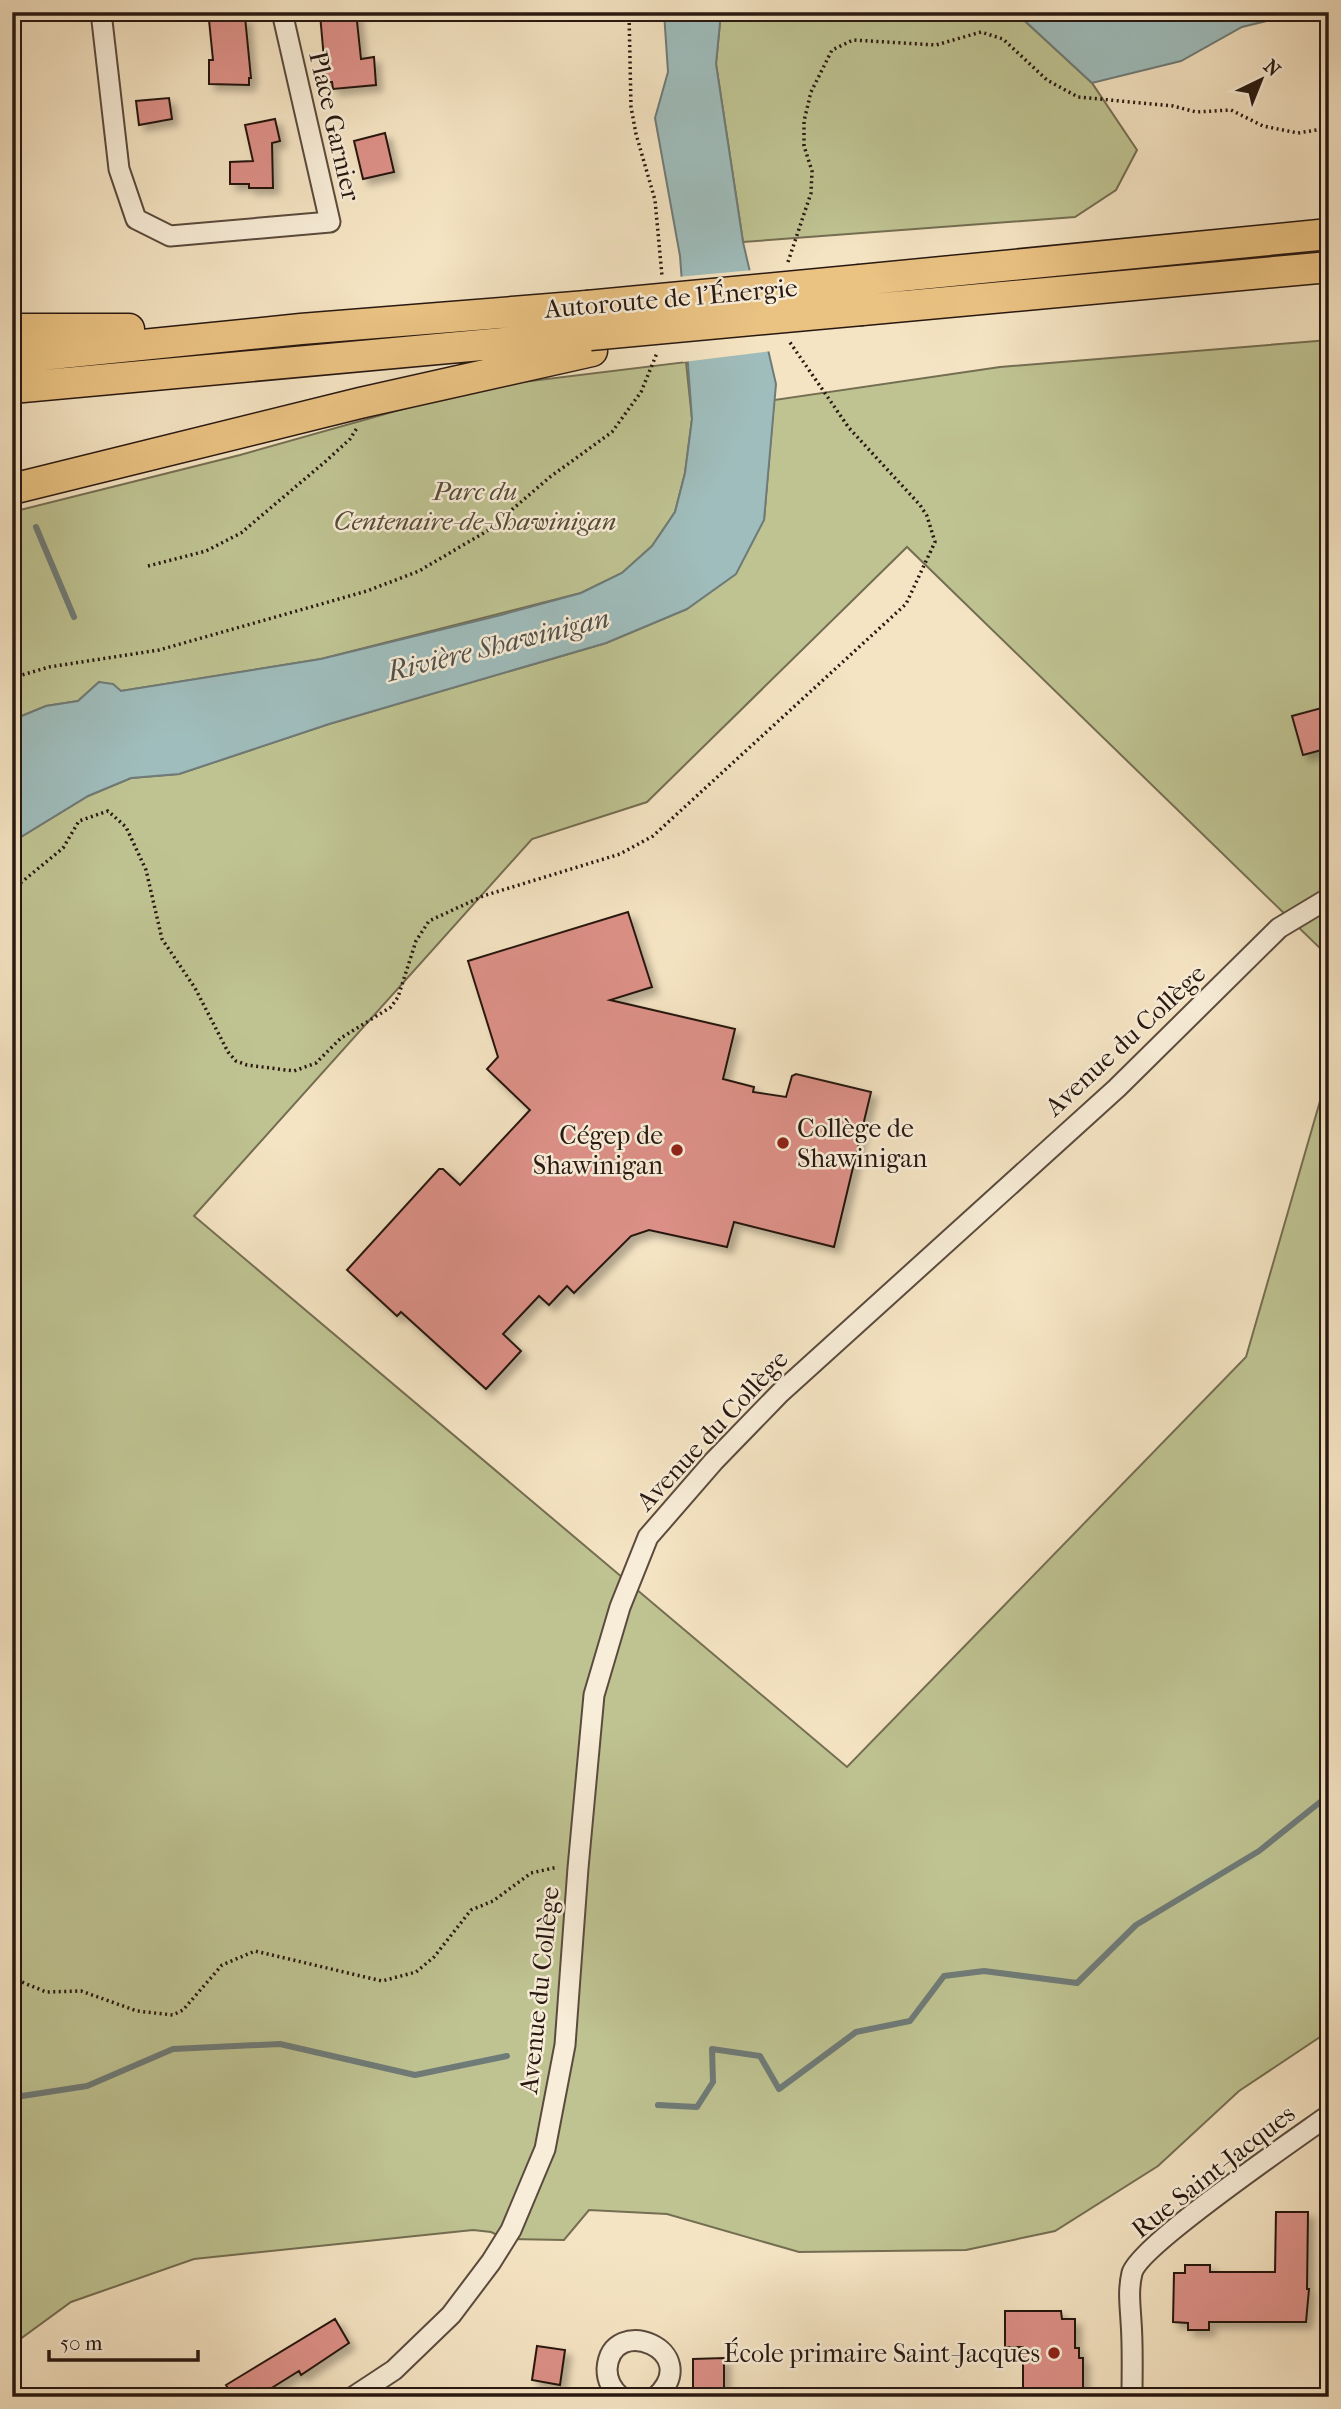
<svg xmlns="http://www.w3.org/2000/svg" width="1341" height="2409" font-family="'IM FELL French Canon',serif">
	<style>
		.green { fill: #bfc392; stroke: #746e52; stroke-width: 2 }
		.water { fill: #9fbdbc; stroke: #6f7b78; stroke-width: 2 }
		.pier { fill: #f5e4c3 }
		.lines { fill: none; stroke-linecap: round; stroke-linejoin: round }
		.stream { stroke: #6f7b78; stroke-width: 6 }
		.building { fill: #dc9087; stroke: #281811; stroke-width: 2; filter: url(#shadow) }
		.minor-casing { stroke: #5b4b3e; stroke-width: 23 }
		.highway-casing { stroke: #281811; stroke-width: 33 }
		.path { stroke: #281811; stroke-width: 3.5; stroke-dasharray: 2 3.5; stroke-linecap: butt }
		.minor { stroke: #f8edd8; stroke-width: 19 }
		.highway { stroke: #eac282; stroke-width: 30 }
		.highway-bridge-casing { stroke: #281811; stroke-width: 33; stroke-linecap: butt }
		.highway-bridge { stroke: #eac282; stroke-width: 30 }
		.poi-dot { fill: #8f2418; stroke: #f8edd8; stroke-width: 2.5 }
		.labels { text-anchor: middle; stroke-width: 5; stroke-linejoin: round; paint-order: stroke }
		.street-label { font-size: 26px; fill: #281811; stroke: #f8edd8 }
		.park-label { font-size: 26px; font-style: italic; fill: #554b38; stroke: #f8edd8 }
		.poi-label { font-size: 26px; fill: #281811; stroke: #f8edd8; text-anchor: end }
		.water-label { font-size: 28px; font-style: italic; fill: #52524d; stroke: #f8edd8 }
	</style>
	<defs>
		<filter id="shadow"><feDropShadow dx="6" dy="6" stdDeviation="3.5" flood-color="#0004"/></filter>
	</defs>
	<rect width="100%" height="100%" fill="#f5e4c3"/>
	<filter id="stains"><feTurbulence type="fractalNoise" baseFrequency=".00286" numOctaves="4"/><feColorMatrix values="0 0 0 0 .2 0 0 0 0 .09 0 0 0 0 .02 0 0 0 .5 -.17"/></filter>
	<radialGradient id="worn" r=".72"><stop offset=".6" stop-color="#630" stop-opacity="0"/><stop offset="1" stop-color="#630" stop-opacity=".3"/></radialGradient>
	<path class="green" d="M721,12H1018L1025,21L1092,83L1137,150L1116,190L1075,217L743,242L716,64Z
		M1329,340V957L907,547L647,802L532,839L194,1216L847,1767L1246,1357L1329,1070V2031L1239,2091L1158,2166L1055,2231L966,2250L799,2252L667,2214L589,2210L564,2240L506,2239L491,2232L473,2230L194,2259L71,2302L12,2345V845L16,840L88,796L131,778L179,774L329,724L606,643L687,609L764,520L774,400L1000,367Z
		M686,362L692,419L685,473L675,512L652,546L622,573L581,593L321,659L121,691L99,682L78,701L46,706L12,720V512L240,455L449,396L498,385Z"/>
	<path class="water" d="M664,12H721L716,64L743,242L776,384L764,520L736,574L687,609L606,643L329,724L179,774L131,778L88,796L16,840L12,845V720L46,706L78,701L99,682L113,684L121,691L321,659L501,615L581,593L622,573L652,546L675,512L685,473L692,419L680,256L655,118L668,72Z
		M1018,12H1303L1242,27L1181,61L1092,83L1025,21Z"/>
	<path class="pier" d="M753,270L772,351L683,362L677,277Z"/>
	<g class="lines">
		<path class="stream" d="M36,527L74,617
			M12,2095L22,2096L87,2086L173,2049L280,2044L415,2075L507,2056
			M658,2105L697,2107L713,2082L712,2049L760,2056L779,2089L856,2032L910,2021L944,1976L984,1971L1077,1983L1136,1925L1259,1851L1329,1795"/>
	</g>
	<path class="building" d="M356,12L361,59L374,57L376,85L333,89L332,82H326L320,14Z
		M245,17L251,78H249V85L209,84V60H213L209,20Z
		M169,98L172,119L139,125L136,101Z
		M275,119L280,141L272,143L273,188H249V184H230V162L253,161L245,125Z
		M385,133L394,172L363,179L354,141Z
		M1329,706V748L1303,755L1292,716Z
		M628,912L652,987L610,1000L735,1029L723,1079L754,1087L753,1092L786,1097L792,1076L796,1074L871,1092L834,1247L734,1222L727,1247L649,1230L631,1236L574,1293L567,1286L549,1305L539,1296L503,1334L521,1351L486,1389L401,1312L397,1316L347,1270L439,1169H443L460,1185L530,1110L487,1069L498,1057L468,961Z
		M1276,2212H1308L1307,2289H1309L1306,2322H1209V2330H1188V2323L1173,2322L1174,2273H1185V2265H1210V2272H1275Z
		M1005,2311H1061L1062,2319H1075V2348H1079V2358H1083V2397H1023V2347H1005Z
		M335,2319L349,2343L301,2375L299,2371L270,2389L275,2397H233L226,2385Z
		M537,2346L565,2350L560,2385L532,2380Z
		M724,2358V2397H693V2359Z"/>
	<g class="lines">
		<defs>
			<path id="minor" d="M101,12L119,169L136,219L170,236L330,222L282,12
				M353,2397L394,2370L451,2315L491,2262L511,2230L545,2149L565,2045L578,1868L594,1695L620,1607L648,1537L714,1461L780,1393L1117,1088L1279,928L1329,898
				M621,2397C612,2390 607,2380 607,2369C611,2312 705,2351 656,2397
				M1132,2397C1132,2372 1133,2346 1131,2321C1130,2304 1128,2290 1132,2273C1140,2245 1297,2138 1329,2115"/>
			<path id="highway" d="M860,280L1329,234
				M862,310L1329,267
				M12,329H129
				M12,358L301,329L587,306
				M12,388L590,335
				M12,489L360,403L592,351"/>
		</defs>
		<use href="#minor" class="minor-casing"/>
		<use href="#highway" class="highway-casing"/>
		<path class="path" d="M629,12L631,107L636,134L655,200L662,276
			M788,262L811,193L812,171L804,146V121L811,92L832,50L853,40L936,45L981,32L1003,39L1047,80L1078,97L1173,106L1196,112L1231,110L1263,126L1298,133L1329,128
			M148,566L206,551L241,533L326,461L350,439L357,428
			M12,665L19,675
			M12,678L49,667L159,650L367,591L419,571L487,531L550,477L612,432L641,392L657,353
			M12,890L63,848L79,821L108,811L126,827L146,870L162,939L195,988L228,1052L236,1061L247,1065L294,1071L316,1063L341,1038L391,1007L398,997L416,941L429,921L483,896L620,854L653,836L906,604L935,542L927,516L920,505L849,428L789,341
			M12,1978L46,1992L81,1991L137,2011L173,2015L183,2010L222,1965L255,1951L382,1981L416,1972L434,1957L471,1910L493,1901L531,1873L558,1867"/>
		<use href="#minor" class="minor"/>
		<use href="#highway" class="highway"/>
		<defs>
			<path id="highway-bridge" d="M587,306L860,280
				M590,335L862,310"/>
		</defs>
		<use href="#highway-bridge" class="highway-bridge-casing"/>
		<use href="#highway-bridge" class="highway-bridge"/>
	</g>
	<g class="poi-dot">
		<circle cx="783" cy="1143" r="7"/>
		<circle cx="677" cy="1150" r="7"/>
		<circle cx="1054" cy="2353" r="7"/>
	</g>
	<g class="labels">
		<g class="street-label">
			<text transform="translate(335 126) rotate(77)" y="9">Place Garnier</text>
			<text transform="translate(671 298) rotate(-5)" y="9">Autoroute de l'Énergie</text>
			<text transform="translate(1125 1040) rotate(-43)" y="9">Avenue du Collège</text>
			<text transform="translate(712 1430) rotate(-47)" y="9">Avenue du Collège</text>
			<text transform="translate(539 1990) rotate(-84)" y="9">Avenue du Collège</text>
			<text transform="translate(1213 2171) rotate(-38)" y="9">Rue Saint-Jacques</text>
		</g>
		<g class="park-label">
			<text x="475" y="500">Parc du<tspan x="475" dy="30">Centenaire-de-Shawinigan</tspan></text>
		</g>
		<g class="poi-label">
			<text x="797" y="1137" text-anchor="start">Collège de<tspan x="797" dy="30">Shawinigan</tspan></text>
			<text x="663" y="1144">Cégep de<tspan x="663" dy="30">Shawinigan</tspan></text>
			<text x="1040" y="2362">École primaire Saint-Jacques</text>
		</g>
		<g class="water-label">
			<text transform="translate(498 644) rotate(-14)" y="10">Rivière Shawinigan</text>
		</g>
	</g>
	<rect width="1341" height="2409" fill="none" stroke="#f5e4c3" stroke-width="42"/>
	<rect x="14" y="14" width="1313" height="2381" fill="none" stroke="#281811" stroke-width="3.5"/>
	<rect x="21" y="21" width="1299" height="2367" fill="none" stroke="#281811" stroke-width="2"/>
	<g transform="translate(1261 80) rotate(43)" stroke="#f8edd8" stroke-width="5" paint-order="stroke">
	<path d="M0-5L12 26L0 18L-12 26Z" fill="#281811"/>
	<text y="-10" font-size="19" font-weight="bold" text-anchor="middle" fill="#281811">N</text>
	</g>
	<path d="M49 2350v10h149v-10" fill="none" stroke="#281811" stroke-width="3.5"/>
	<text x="60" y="2350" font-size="21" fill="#281811" stroke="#f8edd8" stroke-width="5" paint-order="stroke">50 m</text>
	<rect width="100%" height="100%" filter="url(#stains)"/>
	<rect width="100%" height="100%" fill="url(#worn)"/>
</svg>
